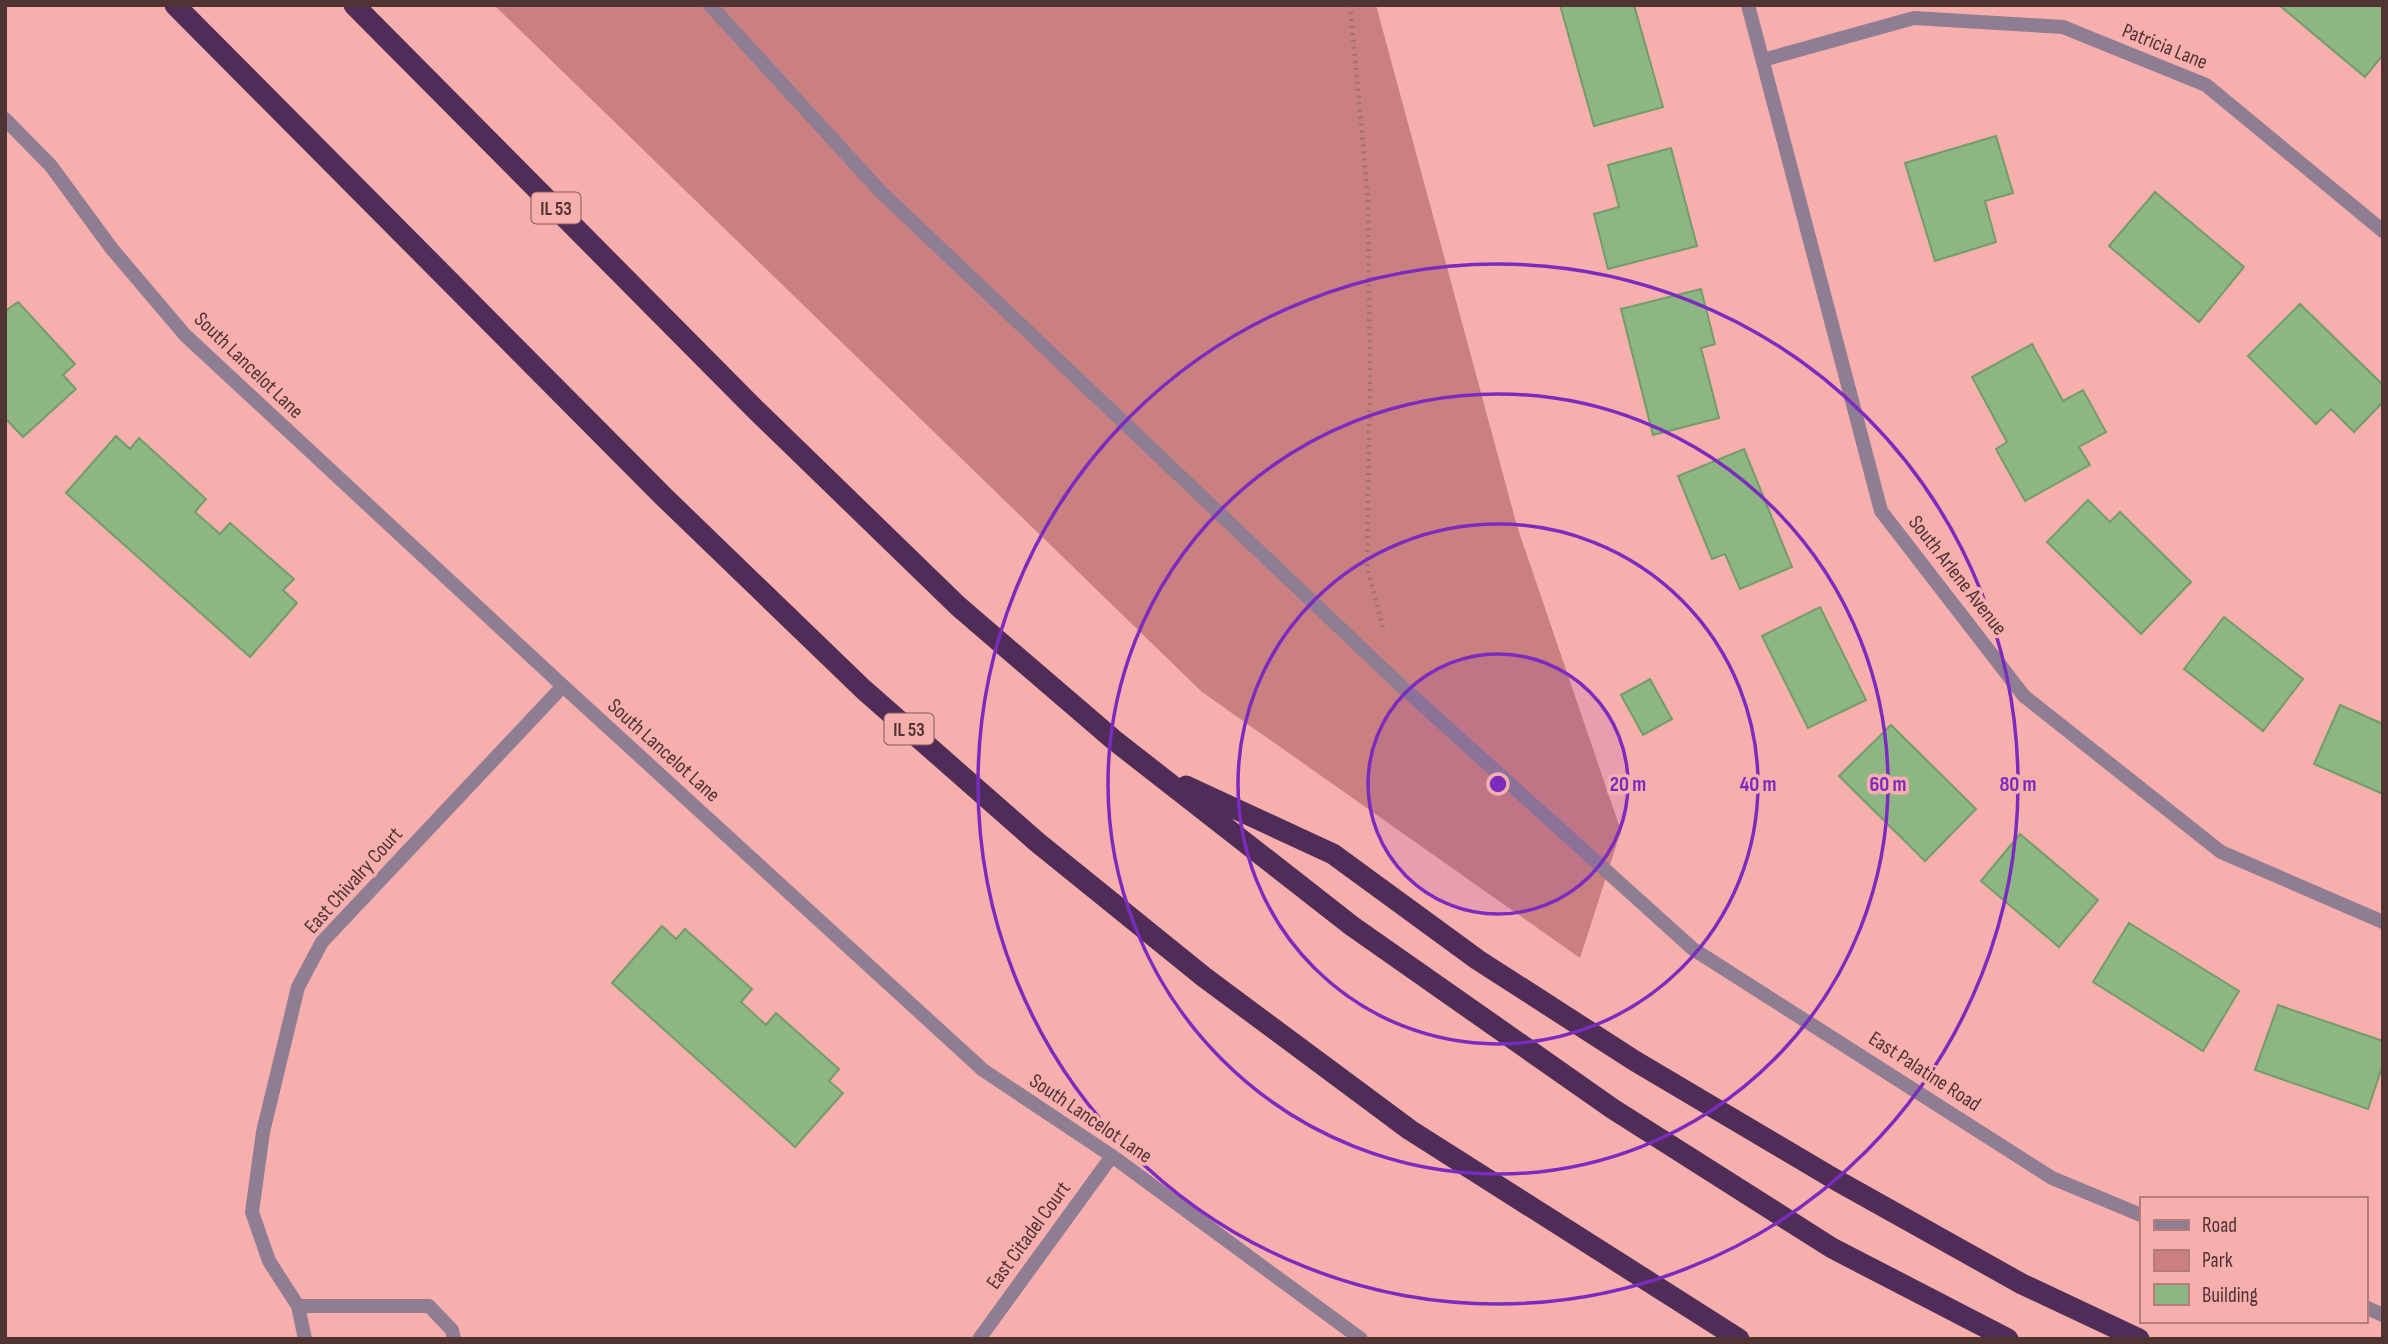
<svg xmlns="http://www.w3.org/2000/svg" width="2388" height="1344" font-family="'Sofia Sans Condensed',sans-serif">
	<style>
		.green { fill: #ca8080 }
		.building { fill: #8db683; stroke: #749c6a; stroke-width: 2 }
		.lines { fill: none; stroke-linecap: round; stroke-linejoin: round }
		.path { stroke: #a2706f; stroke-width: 4.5; stroke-dasharray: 2 5; stroke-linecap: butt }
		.street { stroke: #8f7d93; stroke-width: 14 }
		.highway { stroke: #502d58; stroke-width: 21 }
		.ring { fill: none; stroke: #7b2cbf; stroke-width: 3.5 }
		.labels { text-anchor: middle; stroke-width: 7; stroke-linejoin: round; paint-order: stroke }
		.shield { fill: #f7afae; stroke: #825858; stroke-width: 2 }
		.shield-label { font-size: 19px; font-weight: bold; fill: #503333 }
		.street-label { font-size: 21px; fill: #503333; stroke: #f7afae }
		.centre { fill: #7b2cbf; stroke: #f7afae; stroke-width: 3.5 }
		.ring-label { font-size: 21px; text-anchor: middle; font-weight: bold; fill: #7b2cbf; stroke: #f7afae; stroke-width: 7; stroke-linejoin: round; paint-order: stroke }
	</style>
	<rect width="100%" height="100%" fill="#f7afae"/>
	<path class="green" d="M494,5H1376L1517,526L1621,831L1580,958L1202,692Z"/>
	<path class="building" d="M1560,5H1634L1663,107L1594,126Z
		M2279,5H2383V55L2365,77Z
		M1996,136L2013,193L1985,201L1996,242L1935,261L1905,163Z
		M1671,148L1697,246L1608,269L1594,214L1619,207L1608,165Z
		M2155,192L2244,267L2199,322L2109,246Z
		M1701,289L1715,344L1701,348L1719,418L1653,435L1621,309Z
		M18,302L75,364L63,375L76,389L23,437L5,418V311Z
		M2300,304L2383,385V402L2354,432L2331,409L2316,424L2248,356Z
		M2032,344L2063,401L2083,390L2106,432L2079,447L2090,465L2025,501L1996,449L2007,442L1972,377Z
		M116,436L130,449L139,438L206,499L195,512L220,534L230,523L294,579L283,590L297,603L250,657L66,493Z
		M1744,449L1792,567L1740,589L1725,554L1712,559L1678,476Z
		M2088,500L2110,522L2120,512L2191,582L2141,634L2047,542Z
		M1820,607L1866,700L1808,728L1762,636Z
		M2224,617L2303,679L2263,731L2184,669Z
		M1650,679L1672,719L1643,735L1621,695Z
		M2340,705L2383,724V794L2314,764Z
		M1891,725L1976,809L1925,861L1839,776Z
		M2020,834L2098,900L2059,947L1981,881Z
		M2129,923L2239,991L2203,1051L2093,982Z
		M662,926L676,939L685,929L752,989L741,1002L766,1025L776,1013L839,1069L829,1081L843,1093L795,1147L612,983Z
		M2278,1005L2383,1041V1064L2368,1109L2255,1070Z"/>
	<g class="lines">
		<path class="path" d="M1350,5L1368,199L1370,380L1367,567L1383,628"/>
		<path class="street" d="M710,5L880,191L1398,683L1693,949L2052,1178L2141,1215
			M1748,5L1881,511L2024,696L2221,852L2383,922
			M1763,60L1914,18L2063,27L2206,85L2383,231
			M5,119L51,166L112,249L185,335L563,686L983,1070L1112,1156L1361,1339
			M298,1306H429L452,1330L454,1339
			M2365,1307L2383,1315
			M305,1339L298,1306L269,1261L252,1212L263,1132L298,987L322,942L563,686
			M979,1339L1112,1156"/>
		<path class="highway" d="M175,5L664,497L863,689L1037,842L1204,977L1410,1130L1739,1339
			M354,5L758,412L958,606L1114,740L1352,926L1613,1109L1832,1248L2008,1339
			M1186,786L1333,854L1478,960L1635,1061L1836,1180L2022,1284L2139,1339"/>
	</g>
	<circle cx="1498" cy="784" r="130" fill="#7b2cbf" fill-opacity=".12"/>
	<g class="ring">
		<circle cx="1498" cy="784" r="130"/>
		<circle cx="1498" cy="784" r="260"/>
		<circle cx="1498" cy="784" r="390"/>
		<circle cx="1498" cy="784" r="520"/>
	</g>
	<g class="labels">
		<g class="shield">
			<rect x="531.5" y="192.5" width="49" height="31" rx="5"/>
			<rect x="884.5" y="713.5" width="49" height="31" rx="5"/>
		</g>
		<g class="shield-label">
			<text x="556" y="215">IL 53</text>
			<text x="909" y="736">IL 53</text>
		</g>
		<g class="street-label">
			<text transform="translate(2165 46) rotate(22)" y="7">Patricia Lane</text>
			<text transform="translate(249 365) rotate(44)" y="7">South Lancelot Lane</text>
			<text transform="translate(1958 575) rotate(52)" y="7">South Arlene Avenue</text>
			<text transform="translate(664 750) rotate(42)" y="7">South Lancelot Lane</text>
			<text transform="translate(353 880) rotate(-48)" y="7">East Chivalry Court</text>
			<text transform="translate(1925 1071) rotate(33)" y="7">East Palatine Road</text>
			<text transform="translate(1091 1118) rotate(34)" y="7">South Lancelot Lane</text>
			<text transform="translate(1028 1235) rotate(-54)" y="7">East Citadel Court</text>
		</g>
	</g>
	<circle cx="1498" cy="784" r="10" class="centre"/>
	<g class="ring-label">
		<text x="1628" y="791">20 m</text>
		<text x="1758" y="791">40 m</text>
		<text x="1888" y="791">60 m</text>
		<text x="2018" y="791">80 m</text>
	</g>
	<rect width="2388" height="1344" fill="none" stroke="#503333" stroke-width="14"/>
	<rect x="2140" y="1197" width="228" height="126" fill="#f7afae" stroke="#b47d7d" stroke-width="2"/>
	<rect x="2154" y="1220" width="35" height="10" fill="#8f7d93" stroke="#b47d7d" stroke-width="2"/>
	<text x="2202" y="1232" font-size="21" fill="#503333">Road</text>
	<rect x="2154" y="1250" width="35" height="21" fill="#ca8080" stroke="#b47d7d" stroke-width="2"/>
	<text x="2202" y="1267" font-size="21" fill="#503333">Park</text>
	<rect x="2154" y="1284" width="35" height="21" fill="#8db683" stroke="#b47d7d" stroke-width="2"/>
	<text x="2202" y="1302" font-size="21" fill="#503333">Building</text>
</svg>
